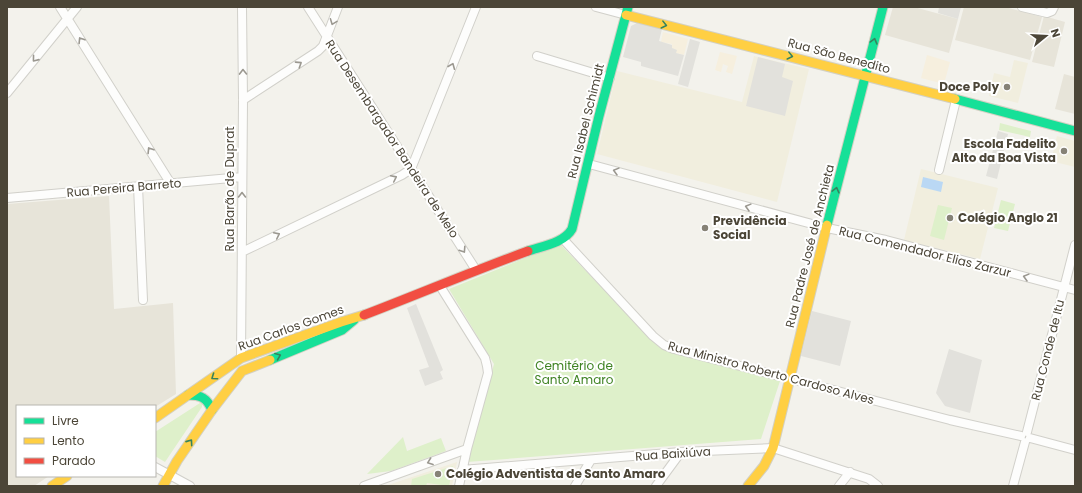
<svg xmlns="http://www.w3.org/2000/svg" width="1082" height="493" font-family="Poppins,sans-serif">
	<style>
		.residential { fill: #e7e4d9 }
		.commercial { fill: #f6efde }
		.education { fill: #f1eede }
		.green { fill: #def0ca }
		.parking { fill: #e2e1dc }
		.water { fill: #bad8f4 }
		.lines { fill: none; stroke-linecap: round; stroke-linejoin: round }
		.street-casing { stroke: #d1d0ca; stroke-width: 10 }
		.fast-casing { stroke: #d3d0c2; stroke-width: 11 }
		.slow-casing { stroke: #d3d0c2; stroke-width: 11 }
		.jam-casing { stroke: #d3d0c2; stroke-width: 11 }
		.street { stroke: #fdfdfc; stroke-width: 8 }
		.fast { stroke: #16e098; stroke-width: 9 }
		.slow { stroke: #ffcf43; stroke-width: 9 }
		.jam { stroke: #f24e42; stroke-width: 9 }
		.oneway { stroke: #9b9890 }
		.oneway2 { stroke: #36835e }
		.poi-dot { fill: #868276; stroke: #fff; stroke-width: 1.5 }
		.labels { text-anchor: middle; stroke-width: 4; stroke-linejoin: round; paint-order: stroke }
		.street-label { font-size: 12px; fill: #4b4537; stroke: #fff }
		.poi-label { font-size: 12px; font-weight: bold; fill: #4b4537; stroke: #fff; text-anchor: start }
		.park-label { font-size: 12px; fill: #3f8323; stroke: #fff }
	</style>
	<rect width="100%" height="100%" fill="#f3f2ec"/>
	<path class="residential" d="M893,7H914L958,19L949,53L885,35Z
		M964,7H1005L1042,17L1030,60L955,40Z
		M1044,16L1065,22L1054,67L1032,62Z
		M1064,74L1075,77V114L1055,109Z
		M109,196L114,309L173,303L176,394L155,407V406H17V476H49L34,486H7V204Z"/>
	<path class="commercial" d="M663,32L688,39L684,55L676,53L672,48V44L661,42Z
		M720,52L737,56L732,74L726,72L728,66L723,64L721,72L715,70Z
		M927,55L950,62L944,84L921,78Z"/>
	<path class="education" d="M754,56L809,69L777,202L597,154L617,71L742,102Z
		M1014,60L1028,63L1018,103L989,96L994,73L1010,77Z
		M1057,136L1075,141V167L1051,161Z
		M921,169L998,188L980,259L904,240Z
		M457,462L452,486H385Z"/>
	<path class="green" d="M1000,123L1031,131L1030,137L999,130Z
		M1001,200L1015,204L1008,231L994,228Z
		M938,205L952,208L944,240L930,236Z
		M560,244L659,347L719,362L780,381L761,439L467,462L494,364L449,289Z
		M200,403L202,404V407L165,462L155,456V432Z
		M403,437L407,451L441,438L446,451L391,471L367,474Z
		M453,466L449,486L427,483L426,486H411L412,479Z"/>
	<path class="parking" d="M939,7H961L958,19L938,13Z
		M637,23L662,29L659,41L672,45V48L677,50L676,53L684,55L678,76L641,66V62L623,57L631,26Z
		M690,39L700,42L688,87L678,84Z
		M758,57L785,64L782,77L793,81L785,116L746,106Z
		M998,131L1008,134L997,179L986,176Z
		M416,304L443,370L440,372L443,379L425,386L419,370L429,367L407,308Z
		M812,311L851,321L840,366L801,356Z
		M949,349L982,360L970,413L945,406L936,393Z"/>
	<path class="water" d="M923,177L943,182L941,192L921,187Z"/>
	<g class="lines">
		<defs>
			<path id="street" d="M60,7L171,184
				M308,7L476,270
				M596,7L626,15
				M1022,7L1047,13L1052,11L1054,7
				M537,56L610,78
				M7,93L77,7
				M243,100L318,51L323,46L338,7
				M589,164L827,228L886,240L1075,290
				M939,170L956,100
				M138,186L143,300
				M7,198L242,177
				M563,239L653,336L664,345L674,349L950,420L1021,436
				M242,252L402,175L411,169L476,7
				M440,286L485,358L487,366L488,373L467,449L459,486
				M241,358L243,100L242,7
				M1027,432L1075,245
				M1030,438L1075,450
				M155,467L190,486
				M462,470L681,452L773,448L869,479L878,486
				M364,486L467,449
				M575,486L591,460
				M656,486L681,452
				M839,486L850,472
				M1013,486L1025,442"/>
			<path id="fast" d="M955,99L1075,131
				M827,225L883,7
				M528,251C543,246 564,243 572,229L599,116L628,7
				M270,360L342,330L354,320
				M188,395C201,395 207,398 212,410"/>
			<path id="slow" d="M626,15L955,99
				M155,418L241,358L341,322L364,315
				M52,486L67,476
				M163,486L177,461L212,410L242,371L270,360
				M748,486L764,466L773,448L827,225"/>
			<path id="jam" d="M364,315C419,294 473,271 528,251"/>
		</defs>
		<use href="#street" class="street-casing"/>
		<use href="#fast" class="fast-casing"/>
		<use href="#slow" class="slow-casing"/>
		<use href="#jam" class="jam-casing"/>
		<use href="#street" class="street"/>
		<use href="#fast" class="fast"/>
		<use href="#slow" class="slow"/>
		<use href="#jam" class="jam"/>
	</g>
	<defs><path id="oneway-chevron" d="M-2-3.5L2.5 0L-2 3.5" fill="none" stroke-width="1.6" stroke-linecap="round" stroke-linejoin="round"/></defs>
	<g class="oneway">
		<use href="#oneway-chevron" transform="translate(333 22) rotate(111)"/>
		<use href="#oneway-chevron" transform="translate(81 40) rotate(-122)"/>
		<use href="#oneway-chevron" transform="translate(35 59) rotate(129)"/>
		<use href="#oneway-chevron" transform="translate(299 64) rotate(-33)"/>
		<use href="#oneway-chevron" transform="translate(452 66) rotate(-68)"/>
		<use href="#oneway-chevron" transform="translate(243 72) rotate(-91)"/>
		<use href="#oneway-chevron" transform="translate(150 150) rotate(-122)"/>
		<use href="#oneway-chevron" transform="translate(616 171) rotate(-165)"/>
		<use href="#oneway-chevron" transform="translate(394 178) rotate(-26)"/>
		<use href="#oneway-chevron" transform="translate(242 195) rotate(-90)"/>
		<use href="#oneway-chevron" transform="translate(748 207) rotate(-165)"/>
		<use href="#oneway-chevron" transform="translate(277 235) rotate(-26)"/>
		<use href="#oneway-chevron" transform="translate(463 250) rotate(57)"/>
		<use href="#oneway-chevron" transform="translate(1026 277) rotate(-165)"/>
		<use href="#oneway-chevron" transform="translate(430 462) rotate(160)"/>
	</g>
	<g class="oneway2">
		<use href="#oneway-chevron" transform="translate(664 25) rotate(14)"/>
		<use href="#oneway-chevron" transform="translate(874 41) rotate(-75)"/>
		<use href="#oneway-chevron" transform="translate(790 56) rotate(14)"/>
		<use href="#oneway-chevron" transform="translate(836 190) rotate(-76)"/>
		<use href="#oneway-chevron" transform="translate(278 356) rotate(-22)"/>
		<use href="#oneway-chevron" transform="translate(214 377) rotate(145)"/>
		<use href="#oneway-chevron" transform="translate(190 442) rotate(-55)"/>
	</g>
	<g class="poi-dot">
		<circle cx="1007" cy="87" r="4"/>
		<circle cx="1064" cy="151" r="4"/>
		<circle cx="950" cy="218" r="4"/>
		<circle cx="705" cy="228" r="4"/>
		<circle cx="438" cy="474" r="4"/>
	</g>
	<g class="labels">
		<g class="street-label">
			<text transform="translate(839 56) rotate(15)" y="4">Rua São Benedito</text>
			<text transform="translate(586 121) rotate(-76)" y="4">Rua Isabel Schimidt</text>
			<text transform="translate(392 139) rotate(57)" y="4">Rua Desembargador Bandeira de Melo</text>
			<text transform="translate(124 188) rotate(-5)" y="4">Rua Pereira Barreto</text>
			<text transform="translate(230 189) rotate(-90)" y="4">Rua Barão de Duprat</text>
			<text transform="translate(810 246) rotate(-76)" y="4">Rua Padre José de Anchieta</text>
			<text transform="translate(925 252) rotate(14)" y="4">Rua Comendador Elias Zarzur</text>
			<text transform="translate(291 328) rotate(-20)" y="4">Rua Carlos Gomes</text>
			<text transform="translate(1048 350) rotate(-76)" y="4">Rua Conde de Itu</text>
			<text transform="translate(771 373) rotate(15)" y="4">Rua Ministro Roberto Cardoso Alves</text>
			<text transform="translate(673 454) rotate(-4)" y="4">Rua Baixiúva</text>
		</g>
		<g class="poi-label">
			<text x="999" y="91" text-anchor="end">Doce Poly</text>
			<text x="1056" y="148" text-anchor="end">Escola Fadelito<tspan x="1056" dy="14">Alto da Boa Vista</tspan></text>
			<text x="958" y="222">Colégio Anglo 21</text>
			<text x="713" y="225">Previdência<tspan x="713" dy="14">Social</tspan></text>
			<text x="446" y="478">Colégio Adventista de Santo Amaro</text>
		</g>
		<g class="park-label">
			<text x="574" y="370">Cemitério de<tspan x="574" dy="14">Santo Amaro</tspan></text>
		</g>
	</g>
	<rect width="1082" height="493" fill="none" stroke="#4b4537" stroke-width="16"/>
	<rect x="16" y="405" width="140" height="72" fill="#ffffff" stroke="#b7b5af"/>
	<rect x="24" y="418" width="20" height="6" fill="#16e098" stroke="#b7b5af"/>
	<text x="52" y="425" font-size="12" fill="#4b4537">Livre</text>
	<rect x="24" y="438" width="20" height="6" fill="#ffcf43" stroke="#b7b5af"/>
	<text x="52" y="445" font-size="12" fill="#4b4537">Lento</text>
	<rect x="24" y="458" width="20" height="6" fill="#f24e42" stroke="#b7b5af"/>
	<text x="52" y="465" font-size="12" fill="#4b4537">Parado</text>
	<g transform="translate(1046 36) rotate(72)" stroke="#ffffff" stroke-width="3" paint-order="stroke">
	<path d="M0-3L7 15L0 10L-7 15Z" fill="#4b4537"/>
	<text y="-6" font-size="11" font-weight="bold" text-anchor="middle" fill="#4b4537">N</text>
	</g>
</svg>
